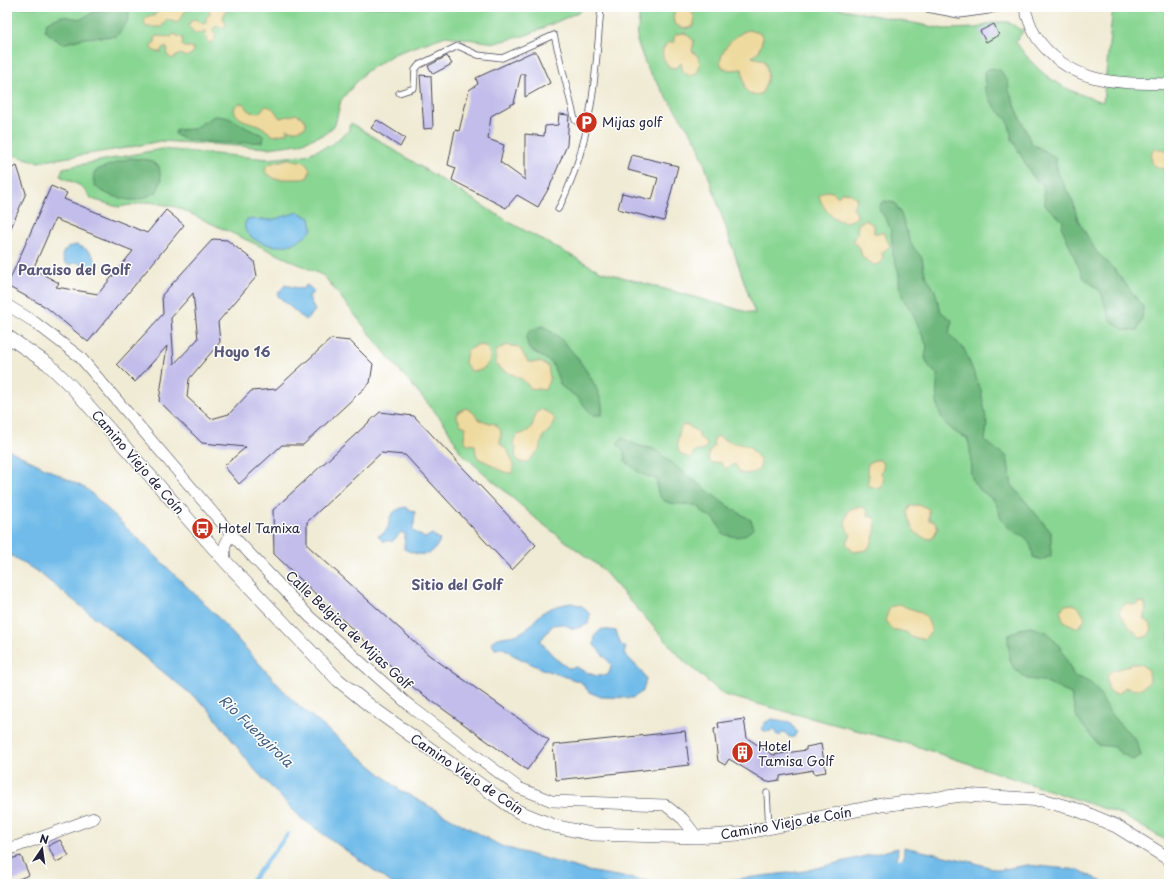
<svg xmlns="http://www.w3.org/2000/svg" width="1176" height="891" font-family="'Playpen Sans',sans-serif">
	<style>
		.green { fill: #89d693; stroke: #567c67 }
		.forest { fill: #6eb77d; stroke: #486c5c }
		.sand { fill: #eeda9e; stroke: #887e6c }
		.water { fill: #70bbe9; stroke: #496e92 }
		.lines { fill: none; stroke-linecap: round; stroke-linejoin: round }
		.stream { stroke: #70bbe9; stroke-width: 4 }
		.river { stroke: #70bbe9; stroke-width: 24 }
		.building { fill: #c2bdea; fill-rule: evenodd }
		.service-casing { stroke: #414052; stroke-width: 7 }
		.minor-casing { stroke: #414052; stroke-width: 12 }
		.tertiary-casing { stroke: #414052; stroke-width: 14 }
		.service { stroke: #fff; stroke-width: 5.5 }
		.minor { stroke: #fff; stroke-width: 11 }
		.tertiary { stroke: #fff; stroke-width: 13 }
		.labels { text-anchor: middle; stroke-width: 3; stroke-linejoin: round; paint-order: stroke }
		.poi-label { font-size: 13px; fill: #22223b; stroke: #fff; text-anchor: start }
		.street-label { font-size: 13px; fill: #22223b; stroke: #fff }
		.neighbourhood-label { font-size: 14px; font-weight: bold; fill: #5a5878; stroke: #fff }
		.water-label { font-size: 14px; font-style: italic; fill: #415f81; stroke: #fff }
	</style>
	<rect width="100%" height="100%" fill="#fff"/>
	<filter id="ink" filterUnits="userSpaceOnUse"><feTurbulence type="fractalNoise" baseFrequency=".025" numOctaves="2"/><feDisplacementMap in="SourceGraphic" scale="8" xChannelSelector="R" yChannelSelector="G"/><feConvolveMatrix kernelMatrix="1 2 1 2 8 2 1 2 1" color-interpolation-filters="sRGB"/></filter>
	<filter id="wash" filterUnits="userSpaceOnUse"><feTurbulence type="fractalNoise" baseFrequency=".012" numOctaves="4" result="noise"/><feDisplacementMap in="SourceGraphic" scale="16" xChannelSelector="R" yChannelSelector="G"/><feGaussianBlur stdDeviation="0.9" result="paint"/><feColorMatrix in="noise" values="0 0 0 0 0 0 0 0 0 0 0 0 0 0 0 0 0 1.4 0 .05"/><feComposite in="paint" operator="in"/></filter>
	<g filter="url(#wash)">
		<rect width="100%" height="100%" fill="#f0ebd4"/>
		<path class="green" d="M7,7H583L581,11L527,35L495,43L446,36L394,54L365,72L341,100L335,125L325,134L298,144L269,148L160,141L126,148L38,162L7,153Z
			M640,7H832L944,29L977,28L995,22H1008L1023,31L1016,42C1040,77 1063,90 1103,102L1113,7H1169V842L1120,814L916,746L724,695L684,661L600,567L540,522L461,453L445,424L386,354L324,276L176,207L149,202L118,207L92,199L81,186L60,176L63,168L162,149L268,159L305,155L331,145L348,131L351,123L509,222L600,271L755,314L697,142L647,68L637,41Z"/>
		<path class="forest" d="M118,7H128C132,21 124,25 117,36L85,38L62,44L45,31L47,22L62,16L81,19L97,10Z
			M991,68L1000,70L1008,81L1009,91L1031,143L1055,157L1058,173L1073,202L1078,220L1096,251L1114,269L1143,307L1142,319L1137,331L1124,330L1110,320L1101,292L1083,277L1062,228L1063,221L1045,205L1043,184L1034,179L1012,139L1008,121L994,106L985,90L984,72Z
			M214,116C237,117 235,123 253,131C258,133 260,133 264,137L263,142C246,143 186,145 175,134L176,130L193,129Z
			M130,158L149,160L159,166L161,180L157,192C150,195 143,199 136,200C126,201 100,194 95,185C93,181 93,178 94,173L99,169Z
			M885,201L895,203L901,214L911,244L922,258L925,274L935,291L941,312L952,320L949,334L964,349L981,390L987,424L985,441L1007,457L1012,485L1051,532V556L1041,560L1033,557C1030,530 1019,539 1005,524C999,519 999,508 995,502C989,495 979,491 974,483C967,470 974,453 967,438C937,426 934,405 938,375L930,368L925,358L927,346L912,312L903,299L899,285V274L893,255L891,231L887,221L879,209L881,203Z
			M543,326C548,330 554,333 559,337C574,351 607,394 602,415H592L578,398L561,386L552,363L529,349L526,338L530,330Z
			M622,438L636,445L654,449L726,505L751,520L754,528C742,539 737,538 723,534C720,529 717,521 713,518C711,516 707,516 705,514C702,512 701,509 699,507C684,499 654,514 657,479L641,474L625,461L624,452L617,443Z
			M1031,627L1047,632L1061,648L1074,676C1104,684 1098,700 1115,719C1128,735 1137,733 1141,756L1133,760L1119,752L1115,747L1098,745L1077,718L1071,694L1042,681L1027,679L1014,669L1009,657L1008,636L1020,629Z"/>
		<path class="sand" d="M158,7H191L192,8L187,9L177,23L167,19L162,27H146L144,21L148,16H154L158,11Z
			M209,7L231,8L226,10L223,17L226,25L223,28L216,26L213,29L216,38L210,43L206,39L205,31L196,34L188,26L191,21L195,19L203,24L206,23V18L210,14Z
			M683,7C693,10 697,17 693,26C684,30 682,29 674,23L673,16L676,9Z
			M748,30L760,33L763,38L759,51L752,57L764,60C770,72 768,83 761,94L751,95L745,89L742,69L730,70L723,68L720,62C723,47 734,35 748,30Z
			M685,33L694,41L692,51C701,57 702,65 696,74L690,76L683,72L681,63L676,68L669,67C662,58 659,50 669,42L674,43V37L677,34Z
			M173,34L183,38L182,44L184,47H192L194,50L192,54L186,57L180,54L172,59L166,54L168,50L166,47L162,48L161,52C155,52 153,51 150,46L155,42L156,36L171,37Z
			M239,103L244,104L250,112L259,113L265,106C275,107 274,111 280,118L297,114L306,121V127L294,131L287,129V133L274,136C268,133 264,127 258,125C249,121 235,121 234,108Z
			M1154,149H1164L1169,154V167L1161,169L1152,164L1151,155Z
			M288,159L305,162L310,170L308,177L303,179H275L265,172L266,167L269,164Z
			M826,191L833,192L838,197L842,192L850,193L857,199L853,208L856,211L857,217C842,231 822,211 819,195Z
			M865,220L874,225V233H884L890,246L882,253L883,259L880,264L874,265L862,257L860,248L853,242L855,236L858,233L857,229L859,223Z
			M477,345L486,346L491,356C487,368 483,371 471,371L465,363L467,351Z
			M506,345L519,347L528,362H540L548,366L550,378L545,390L530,388C520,373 508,376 496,365V351Z
			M466,408L473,412L479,420L495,424L501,431L500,444C509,449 515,463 513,473C499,474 493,463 479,459L476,454L475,445L467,444C462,437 465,435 466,427L461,425L457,417L458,412Z
			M541,409L550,414L555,419L550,430L544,435L539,450L526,463L519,462L515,456L516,448L513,442L517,435C531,432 533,427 535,414Z
			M686,424L699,433V437L706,442L707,446L703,451H695L691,458C673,455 677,440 681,427Z
			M717,436L730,442L749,446C752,450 756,454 759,458C766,472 750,475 740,473L735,464L725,469L720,462L712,463L708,459L709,452L714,446L713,441Z
			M874,460H880L884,465L881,473L884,478L881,489L869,486L868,480L869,475L867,469L868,464Z
			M917,505L923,506L929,509V520L935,522L938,528L932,539C915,538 910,527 907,512L910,506Z
			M857,507H863L868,511V516L875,518C878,528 873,542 867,550L853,552L846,543L851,535C843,527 844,518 850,509Z
			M1139,602L1145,603L1146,613L1143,619L1150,623L1152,629L1148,636L1142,638C1135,634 1124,621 1119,613L1121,607L1127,603L1136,605Z
			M901,604C908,610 919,609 925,616C928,619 930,626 932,631L924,639L913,638L906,632L891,629L885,620L890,607Z
			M1073,604L1079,608L1085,618L1081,625L1075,628L1063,620L1060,611L1065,605Z
			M1131,664H1140L1149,670L1150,681C1141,690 1136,692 1125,687L1121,692L1115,694L1109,691L1107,682L1108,674C1116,667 1123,670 1131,664Z"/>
		<path class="water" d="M298,212L310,218L312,229C306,239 291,246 279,246C266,246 236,236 247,219L272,220Z
			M77,245C87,249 94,253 96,264L92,270H84L82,265L77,262L70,265L65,263L62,255C66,247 69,246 77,245Z
			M285,285L302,289L307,285L314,291L309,297L315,311L305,320L277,295Z
			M7,449L87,489L214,613L292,700L400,790L501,846L588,871L664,884H393L301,818L253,768L207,707L38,572L7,553Z
			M405,507L415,512L414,525L412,530L425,538L432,534L440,540C432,559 419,556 404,549L405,534L401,532L393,541H383L378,536C398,528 379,514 405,507Z
			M571,603L582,606L590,614L588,624L574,629L563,624L553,625L540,641L556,659L568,668L577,667L585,672L597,676L608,675L612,665L594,645L595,635L602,629L616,631L621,645L626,648L624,653C631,662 641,668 646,679L643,691L633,698L601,697L589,692L581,682L542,669L513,655L504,648L495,649L491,642C501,634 511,638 520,633C530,628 534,620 541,614C549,607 561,605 571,603Z
			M772,719L790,722L797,732L794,737H789L784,732L781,733L780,736L776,734L775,730L765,732L762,729L764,723Z
			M904,847L972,862L999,870L1027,865L1079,870L1106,884H903Z
			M898,848L895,884H693L805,871Z"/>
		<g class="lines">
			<path class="stream" d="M249,884L288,834"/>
			<path class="river" d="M832,884L856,874L935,868"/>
		</g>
		<g id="blocks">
			<path class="building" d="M994,24L999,35L986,42L980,31Z
				M532,52H536L550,83L525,97V74H521L514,103L491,116L488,139L504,145L500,162L525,180V134L544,136L545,126L558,125L559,114L569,115L567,145L550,186L538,207L517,195L506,208L452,180L456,168L448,165L455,130L459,131L469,90L478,84L476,78Z
				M447,56L452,64L433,74L428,66Z
				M420,75L431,76L433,128L424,129Z
				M377,120L405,138L400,147L371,128Z
				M632,155L678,166L664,221L618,209L622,193L652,200L658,178L628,170Z
				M17,166L26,193L7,237V176L10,169Z
				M51,186L67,193L64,199L147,233L166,210L184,225L88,342L46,307L7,286ZM55,219L133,251L98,294L56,287L59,283L33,269Z
				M213,239L227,240L254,261L257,276L218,322L220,342L189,379L187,397L211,419L229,414L251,391L276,389L331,339L350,341L373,364L370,383L303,445H282L239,484L224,466L246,447L202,443L159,401L167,346L135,382L117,364L163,314L162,295ZM193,293L198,339L174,364L171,318Z
				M380,412L414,416L536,545L512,570L405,455L381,453L307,522V545L429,655L549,740L527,770L414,688L274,554L273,510Z
				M744,719L747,738L773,755L806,750V747L821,744L826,772L814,774L813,770L780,776V780L767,782L729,759L725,765L718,761L714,729L719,728L718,723Z
				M685,731L689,765L556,780L553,745Z
				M60,840L69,856L56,862L48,846Z
				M21,856L29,875L11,882L7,872V860Z"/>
		</g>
	</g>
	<g filter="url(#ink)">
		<use href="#blocks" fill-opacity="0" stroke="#414052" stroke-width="1"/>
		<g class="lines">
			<defs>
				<path id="service" d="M917,7L959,15L988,11L1002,7
					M399,93L414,88L415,70L419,65L458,46L478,55L502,58L554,35L575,120L580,124L589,126
					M558,209C565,198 569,185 574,173C594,117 596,65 601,7
					M767,793L769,828"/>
				<path id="minor" d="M1024,7C1028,17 1031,29 1037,38C1071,85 1117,83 1169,84
					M7,305L33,321L80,357L232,535L310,617L410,706L519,788L552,801L665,805L683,819L697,837
					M225,561C224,550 223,543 232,535
					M7,850L94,818"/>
				<path id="tertiary" d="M7,336L48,364L72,387L225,561L338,680L374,709L517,811L554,826L592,834L697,837L738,834L882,805L963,795L1042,800L1078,810L1116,826L1169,859"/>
			</defs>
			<use href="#service" class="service-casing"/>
			<use href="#minor" class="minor-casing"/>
			<use href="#tertiary" class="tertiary-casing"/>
			<use href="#service" class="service"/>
			<use href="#minor" class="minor"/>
			<use href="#tertiary" class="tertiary"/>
		</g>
	</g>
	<defs>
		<symbol id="parking-disc" viewBox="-11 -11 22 22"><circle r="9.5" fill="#c8321e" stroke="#fff"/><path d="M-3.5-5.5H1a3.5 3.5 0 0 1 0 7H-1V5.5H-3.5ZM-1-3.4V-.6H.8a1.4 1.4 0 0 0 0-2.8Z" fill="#fff"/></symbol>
		<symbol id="bus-disc" viewBox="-11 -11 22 22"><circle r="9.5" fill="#c8321e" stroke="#fff"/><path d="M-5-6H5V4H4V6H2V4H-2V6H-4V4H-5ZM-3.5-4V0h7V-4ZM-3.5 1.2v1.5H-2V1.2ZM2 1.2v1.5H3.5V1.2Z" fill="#fff"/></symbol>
		<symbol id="building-disc" viewBox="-11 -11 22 22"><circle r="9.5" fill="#c8321e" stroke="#fff"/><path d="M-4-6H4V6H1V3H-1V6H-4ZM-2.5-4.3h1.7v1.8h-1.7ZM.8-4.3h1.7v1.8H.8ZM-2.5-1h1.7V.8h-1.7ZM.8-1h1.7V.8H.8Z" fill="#fff"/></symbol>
	</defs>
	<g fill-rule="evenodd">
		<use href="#parking-disc" x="574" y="110" width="25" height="25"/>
		<use href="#bus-disc" x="190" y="516" width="25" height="25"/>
		<use href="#building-disc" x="730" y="740" width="25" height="25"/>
	</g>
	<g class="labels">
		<g class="poi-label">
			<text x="602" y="127">Mijas golf</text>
			<text x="218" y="533">Hotel Tamixa</text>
			<text x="758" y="751">Hotel<tspan x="758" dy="15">Tamisa Golf</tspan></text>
		</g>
		<g class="street-label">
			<text transform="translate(138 462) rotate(49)" y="5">Camino Viejo de Coín</text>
			<text transform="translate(349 630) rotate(43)" y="5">Calle Belgica de Mijas Golf</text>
			<text transform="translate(467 774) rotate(34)" y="5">Camino Viejo de Coín</text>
			<text transform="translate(786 823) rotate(-10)" y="5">Camino Viejo de Coín</text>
		</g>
		<g class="neighbourhood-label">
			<text x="74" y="275">Paraiso del Golf</text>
			<text x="242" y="357">Hoyo 16</text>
			<text x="457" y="590">Sitio del Golf</text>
		</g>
		<g class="water-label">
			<text transform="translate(256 731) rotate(44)" y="5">Rio Fuengirola</text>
		</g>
	</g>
	<rect width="1176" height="891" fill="none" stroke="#fff" stroke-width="24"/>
	<g transform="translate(42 849) rotate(13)" stroke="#ffffff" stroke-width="3" paint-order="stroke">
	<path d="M0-3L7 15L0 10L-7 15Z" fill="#22223b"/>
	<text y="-6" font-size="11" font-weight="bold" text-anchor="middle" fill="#22223b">N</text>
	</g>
</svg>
